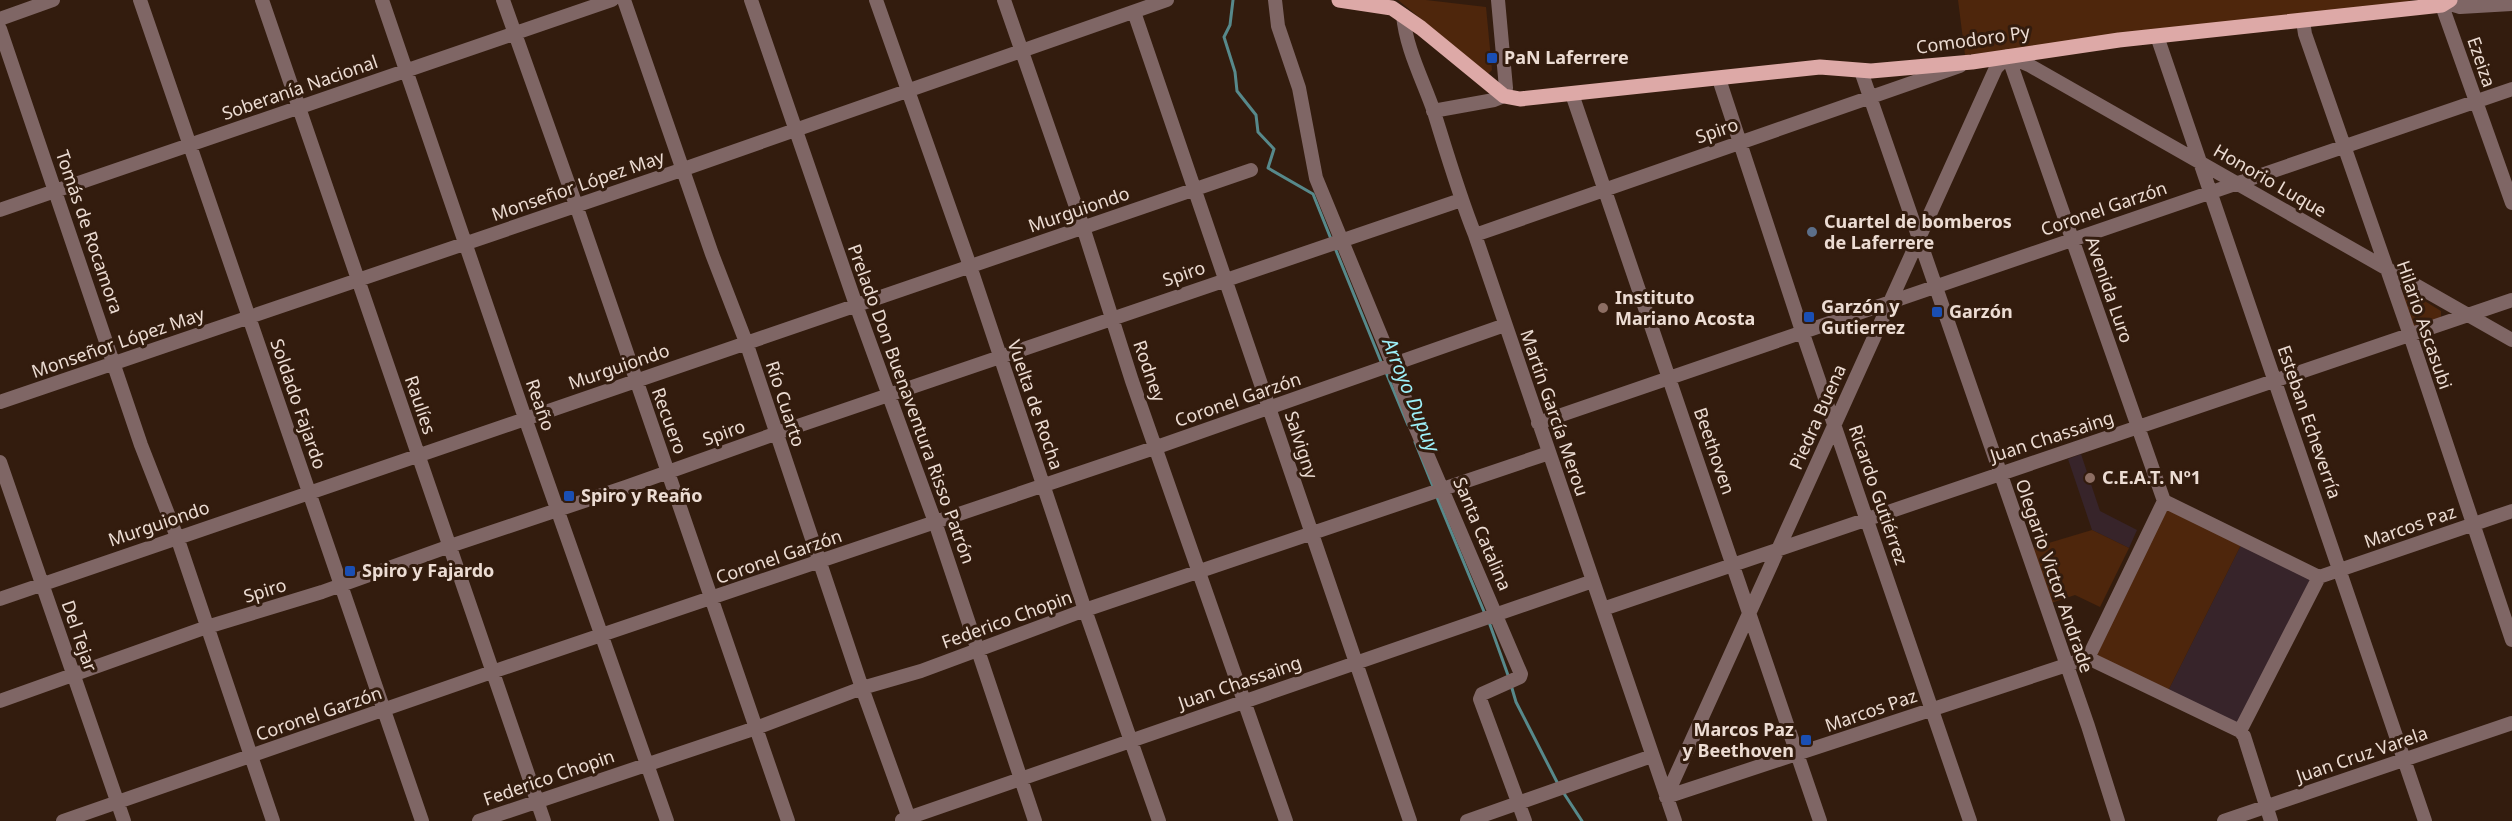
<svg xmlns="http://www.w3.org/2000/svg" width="2512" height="821" font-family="'Noto Sans',sans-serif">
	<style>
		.medical { fill: #37242a }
		.green { fill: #4e260c }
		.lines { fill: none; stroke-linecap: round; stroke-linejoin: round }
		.stream { stroke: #57898b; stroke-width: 3 }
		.minor { stroke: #7f6665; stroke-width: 14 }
		.major { stroke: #dda9a7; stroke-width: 15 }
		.transit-dot { fill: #1a4fb4; stroke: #331c0e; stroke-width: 2 }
		.service-dot { fill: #5c6f8a; stroke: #331c0e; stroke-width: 2 }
		.education-dot { fill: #8d6e63; stroke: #331c0e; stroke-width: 2 }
		.labels { text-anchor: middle; stroke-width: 6; stroke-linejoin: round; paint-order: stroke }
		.street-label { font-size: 18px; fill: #ecdcd3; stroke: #331c0e }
		.poi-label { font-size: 18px; font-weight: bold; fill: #ecdcd3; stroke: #331c0e; text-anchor: start }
		.water-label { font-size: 20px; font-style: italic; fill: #9df0f9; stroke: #331c0e }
	</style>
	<rect width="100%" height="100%" fill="#331c0e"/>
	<path class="medical" d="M2081,454L2100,511L2137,530L2129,548L2092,530L2068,459Z
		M2241,545L2309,579L2310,582L2237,724L2168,691Z"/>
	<path class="green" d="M1398,0H1426L1486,7L1492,70L1488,74Z
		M1958,0H2412L2383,7L1965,55Z
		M2410,292L2441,311V317L2416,328L2411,325L2402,299L2403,295Z
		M2170,509L2241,545L2168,691L2098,656L2097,652L2165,510Z
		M2092,530L2129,548L2100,607L2075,595L2048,604L2029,549Z"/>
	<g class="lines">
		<path class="stream" d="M1233,0L1230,25L1224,37L1235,72L1237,91L1256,115L1258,132L1274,149L1268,168L1313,194L1331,239
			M1335,248L1382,364
			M1385,370L1408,425
			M1415,442L1434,489
			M1436,495L1485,614
			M1489,622L1509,678
			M1511,685L1516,702L1558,784
			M1563,792L1582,821"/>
		<path class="minor" d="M140,0L422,821
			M262,0L544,821
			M382,0L525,418L667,821
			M503,0L576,205L788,821
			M624,0L712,254L746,342L862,688L910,821
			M751,0L856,305L935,522L1035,821
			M876,0L970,266L1085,610L1159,821
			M1004,0L1083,227L1132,381L1286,821
			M1275,0L1278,26L1299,88L1316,178L1393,365L1415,426L1521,674L1520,677L1482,694L1480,699L1525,821
			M2440,0L2512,203
			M2447,3L2460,7L2512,4
			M1134,12L1410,821
			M1403,15C1406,49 1423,80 1434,112C1447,154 1459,195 1475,235L1675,821
			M0,19L53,0
			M2303,21L2305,34L2410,335L2512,640
			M0,29L141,445L177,537L273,821
			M2157,36L2425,821
			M2008,56L2164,501L2319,577L2240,731
			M2008,56L2029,65L2512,340
			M1861,71L2088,726L2118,821
			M1719,79L1802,331L1970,821
			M1572,94L1820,821
			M1433,111L1494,100L1504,96L1506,88L1498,0
			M0,210L612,0
			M1475,235L1960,66
			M0,402L684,169L1167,0
			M1538,423L2512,89
			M0,462L124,821
			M2319,577L2512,511
			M0,599L1251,170
			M1603,609L2512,300
			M2088,658L2240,731L2244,736L2271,821
			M2088,658L2164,501
			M0,701L207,627L322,592L450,546L626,487L786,430L1461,200
			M1666,797L1996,68L2008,56
			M1666,797L2088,658
			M902,820L1593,581
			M63,821L492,672L1157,447L1505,325
			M479,821L756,728L862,688L921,671L1085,610L1549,453
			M1467,821L1652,756
			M2224,821L2512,723"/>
		<path class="major" d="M1339,0L1392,8L1421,28L1504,96L1520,99L1820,67L1871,71L1972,62L2119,40L2442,5L2450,0"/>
	</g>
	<g class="transit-dot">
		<rect x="1486" y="52" width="12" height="12" rx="3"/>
		<rect x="1931" y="306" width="12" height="12" rx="3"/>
		<rect x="1803" y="311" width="12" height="12" rx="3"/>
		<rect x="563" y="490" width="12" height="12" rx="3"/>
		<rect x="344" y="565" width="12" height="12" rx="3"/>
		<rect x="1800" y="734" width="12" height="12" rx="3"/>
	</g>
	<circle class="service-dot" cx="1812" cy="232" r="6"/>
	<g class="education-dot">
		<circle cx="1603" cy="308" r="6"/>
		<circle cx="2090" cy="478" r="6"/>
	</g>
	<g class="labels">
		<g class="street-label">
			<text transform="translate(1973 40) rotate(-8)" y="6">Comodoro Py</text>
			<text transform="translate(2481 62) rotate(71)" y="6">Ezeiza</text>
			<text transform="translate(300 88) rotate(-19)" y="6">Soberanía Nacional</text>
			<text transform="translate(1717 131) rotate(-19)" y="6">Spiro</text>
			<text transform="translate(2270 181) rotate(30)" y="6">Honorio Luque</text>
			<text transform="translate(578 186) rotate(-19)" y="6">Monseñor López May</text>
			<text transform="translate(2104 209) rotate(-19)" y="6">Coronel Garzón</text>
			<text transform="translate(1079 210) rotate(-19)" y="6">Murguiondo</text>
			<text transform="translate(89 232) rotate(71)" y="6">Tomás de Rocamora</text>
			<text transform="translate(1184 274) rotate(-19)" y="6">Spiro</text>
			<text transform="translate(2109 290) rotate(71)" y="6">Avenida Luro</text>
			<text transform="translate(2424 325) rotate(71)" y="6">Hilario Ascasubi</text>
			<text transform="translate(118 343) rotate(-19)" y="6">Monseñor López May</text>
			<text transform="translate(619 367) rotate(-19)" y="6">Murguiondo</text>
			<text transform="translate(1149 371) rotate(71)" y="6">Rodney</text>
			<text transform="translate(1238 400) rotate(-19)" y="6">Coronel Garzón</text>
			<text transform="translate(298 404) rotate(71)" y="6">Soldado Fajardo</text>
			<text transform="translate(785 404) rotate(72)" y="6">Río Cuarto</text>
			<text transform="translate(911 404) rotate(70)" y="6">Prelado Don Buenaventura Risso Patrón</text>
			<text transform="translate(420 405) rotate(71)" y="6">Raulíes</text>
			<text transform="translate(540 405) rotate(71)" y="6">Reaño</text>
			<text transform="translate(1035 405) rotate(71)" y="6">Vuelta de Rocha</text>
			<text transform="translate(1554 413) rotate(71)" y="6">Martín García Merou</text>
			<text transform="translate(1818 417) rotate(-66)" y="6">Piedra Buena</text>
			<text transform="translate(669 421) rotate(70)" y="6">Recuero</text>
			<text transform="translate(2309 422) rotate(71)" y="6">Esteban Echeverría</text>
			<text transform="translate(724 433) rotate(-20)" y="6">Spiro</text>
			<text transform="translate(2052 437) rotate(-18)" y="6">Juan Chassaing</text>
			<text transform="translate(1301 445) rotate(72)" y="6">Salvigny</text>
			<text transform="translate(1714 451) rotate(71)" y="6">Beethoven</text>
			<text transform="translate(1878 495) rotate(71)" y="6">Ricardo Gutiérrez</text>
			<text transform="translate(159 524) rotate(-19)" y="6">Murguiondo</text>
			<text transform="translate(2410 527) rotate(-19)" y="6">Marcos Paz</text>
			<text transform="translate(1482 534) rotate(67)" y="6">Santa Catalina</text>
			<text transform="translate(779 557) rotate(-19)" y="6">Coronel Garzón</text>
			<text transform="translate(2054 576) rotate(71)" y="6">Olegario Victor Andrade</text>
			<text transform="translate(265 591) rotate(-17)" y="6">Spiro</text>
			<text transform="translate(1007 620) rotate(-20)" y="6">Federico Chopin</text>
			<text transform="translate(79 636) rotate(71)" y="6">Del Tejar</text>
			<text transform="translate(1240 683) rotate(-19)" y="6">Juan Chassaing</text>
			<text transform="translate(1871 711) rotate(-19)" y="6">Marcos Paz</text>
			<text transform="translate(319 714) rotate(-19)" y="6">Coronel Garzón</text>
			<text transform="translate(2362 755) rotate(-19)" y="6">Juan Cruz Varela</text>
			<text transform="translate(549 778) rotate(-19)" y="6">Federico Chopin</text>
		</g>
		<g class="poi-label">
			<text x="1504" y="64">PaN Laferrere</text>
			<text x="1824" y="228">Cuartel de bomberos<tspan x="1824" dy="21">de Laferrere</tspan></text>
			<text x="1615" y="304">Instituto<tspan x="1615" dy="21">Mariano Acosta</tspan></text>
			<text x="1821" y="313">Garzón y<tspan x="1821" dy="21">Gutierrez</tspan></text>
			<text x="1949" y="318">Garzón</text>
			<text x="2102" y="484">C.E.A.T. Nº1</text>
			<text x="581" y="502">Spiro y Reaño</text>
			<text x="362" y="577">Spiro y Fajardo</text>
			<text x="1794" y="736" text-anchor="end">Marcos Paz<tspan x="1794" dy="21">y Beethoven</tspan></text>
		</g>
		<g class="water-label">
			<text transform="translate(1411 395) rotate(68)" y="7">Arroyo Dupuy</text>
		</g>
	</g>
</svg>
